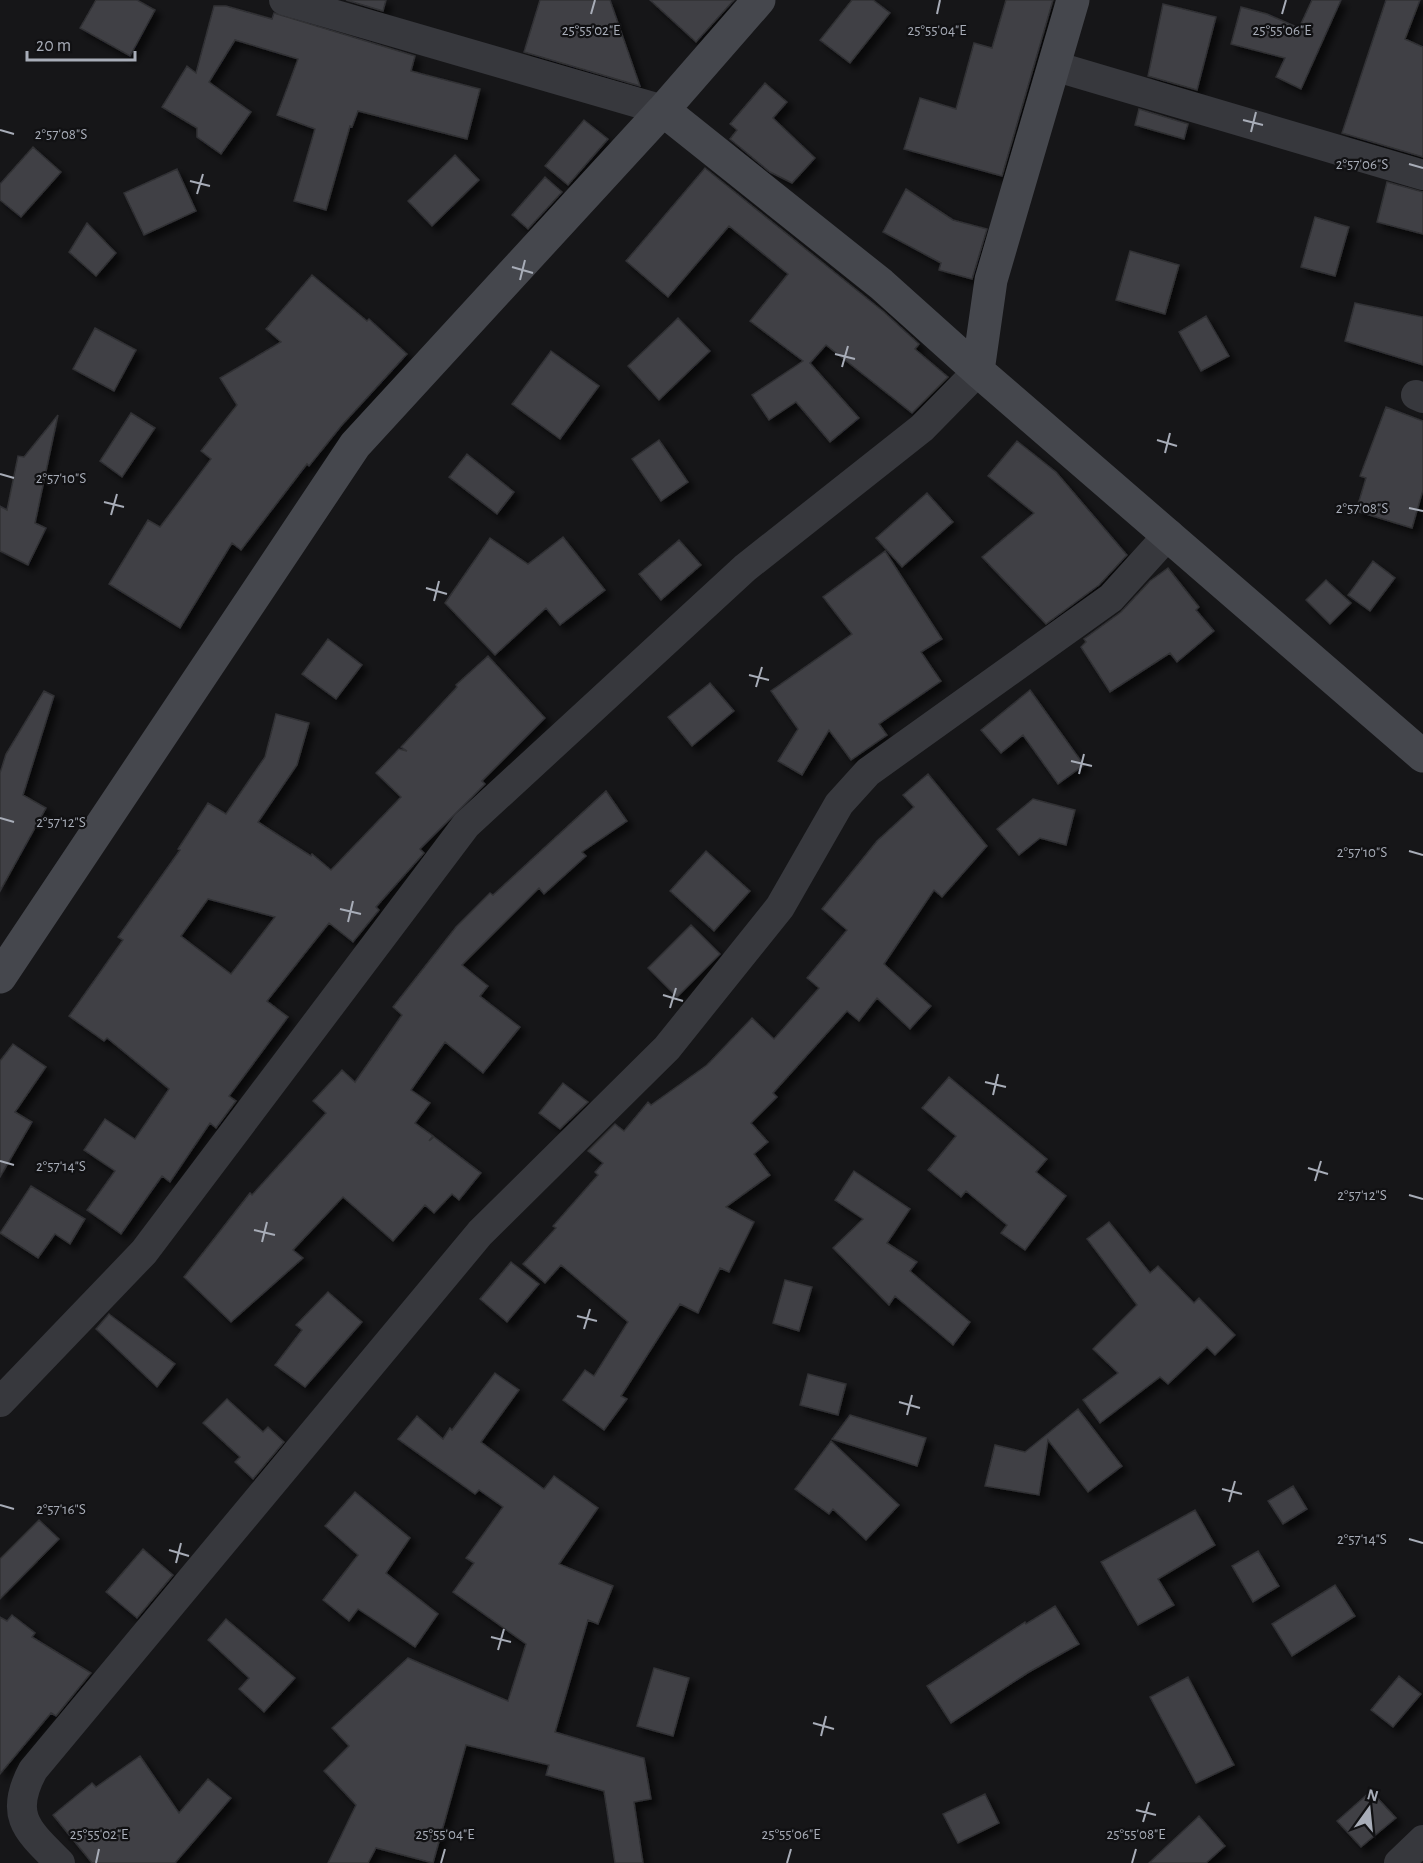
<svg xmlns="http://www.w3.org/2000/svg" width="1423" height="1863" font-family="'Alegreya Sans',sans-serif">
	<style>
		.building { fill: #404145; stroke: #303034; stroke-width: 1.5; fill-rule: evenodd; filter: url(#shadow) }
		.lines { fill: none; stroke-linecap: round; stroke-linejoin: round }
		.street { stroke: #37383d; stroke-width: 30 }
		.secondary { stroke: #45474d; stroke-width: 33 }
		.ticks { fill: none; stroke: #a8adb8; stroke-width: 2 }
		.ticks-label { font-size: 15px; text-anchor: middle; fill: #a8adb8; stroke: #111113; stroke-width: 4.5; stroke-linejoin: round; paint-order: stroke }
	</style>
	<defs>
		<filter id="shadow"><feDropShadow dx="5.5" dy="5.5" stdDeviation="3" flood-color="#0009"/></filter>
	</defs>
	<rect width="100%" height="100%" fill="#161618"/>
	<path class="building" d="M96,0H137L155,10L130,56L80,28Z
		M346,0H386L383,11Z
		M540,0H610L640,86L524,52Z
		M650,0H734L696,42Z
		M852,0H873L890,13L850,63L820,40Z
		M1006,0H1053L1002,176L904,149L920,98L956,109L974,43L992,48Z
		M1312,0H1341L1301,89L1276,77L1285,58L1231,44L1241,7L1267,14L1299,28Z
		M1386,0H1420L1405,39L1423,47V157L1342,133Z
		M1163,4L1216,17L1197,90L1148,76Z
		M214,6H226L272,19L274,13L415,56L411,71L480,89L467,139L358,111L352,127L350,126L326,210L294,201L315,129L277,115L298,59L235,40L209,82L251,112L221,154L197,137V128L162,107L187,66L196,73Z
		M765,83L787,102L773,118L815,158L792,183L770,172L730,139L737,130L730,124Z
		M1139,109L1188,124L1184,139L1135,125Z
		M584,120L608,139L568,185L545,166Z
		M33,147L61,172L21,217L0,200V184Z
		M455,155L479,180L432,226L408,201Z
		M705,168L884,312L919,344L915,349L948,377L912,413L826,345L810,363L859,418L830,442L796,402L769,420L752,395L803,361L750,321L788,274L729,226L668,297L626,261Z
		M177,169L196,211L144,235L124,193Z
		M545,177L562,192L528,229L512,215Z
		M1387,182L1423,192V234L1377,222Z
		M906,189L953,220L987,229L972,279L939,270L941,263L883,232Z
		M1315,217L1349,227L1335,276L1301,267Z
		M87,223L116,253L96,276L69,252Z
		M1130,251L1179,265L1165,314L1116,300Z
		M312,275L367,321L369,319L407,354L342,425L309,466L307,464L241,550L232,543L180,628L109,584L148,520L160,527L211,459L201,451L237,405L220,378L281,342L266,329Z
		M1355,303L1423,317V365L1345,341Z
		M1206,316L1229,356L1201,371L1179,332Z
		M678,318L710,351L659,400L628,366Z
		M95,328L136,350L114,391L73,369Z
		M551,351L599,386L560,439L512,404Z
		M1386,407L1423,421V490L1412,528L1356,511L1366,478L1360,476Z
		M131,413L155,428L122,477L100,461Z
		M58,415L35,523L46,528L28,565L0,551V506L7,510L18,456L24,457Z
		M659,440L688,482L661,501L632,459Z
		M1017,441L1056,472L1127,555L1099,585L1046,624L982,557L1034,513L988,476Z
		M467,454L514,492L497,514L449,477Z
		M927,493L953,522L902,567L876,538Z
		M563,537L605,590L560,625L546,608L495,655L445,603L490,538L528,564Z
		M679,540L701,565L661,600L639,574Z
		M885,551L942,639L921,652L941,681L879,724L887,735L851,760L829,730L802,775L778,761L798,729L771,691L852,634L823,597Z
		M1373,561L1395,578L1370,611L1348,595Z
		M1168,568L1199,607L1196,610L1214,631L1177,662L1170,653L1110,692L1081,647L1086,642L1084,639L1121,612L1150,581Z
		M1326,580L1351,603L1330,624L1306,600Z
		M328,639L362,665L336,699L302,674Z
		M488,656L545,718L482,781L485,784L420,849L424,853L376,907L379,910L353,942L329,923L267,1001L288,1017L229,1096L236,1101L216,1128L210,1123L170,1182L162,1176L121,1234L87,1210L115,1171L84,1150L105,1119L135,1139L169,1089L107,1038L104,1041L69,1016L123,940L118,937L180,850L178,849L208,803L226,814L265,757L276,714L309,723L297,765L258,822L311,856L312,854L331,870L401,797L376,773L399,749L407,751L401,747L457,687L456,685ZM208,899L275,917L231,974L181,936Z
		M710,683L734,711L692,746L668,717Z
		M1030,690L1084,765L1058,784L1023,735L1001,753L981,730Z
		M44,691L54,696L23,795L46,808L0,891V773L6,754Z
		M928,774L987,846L942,897L934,890L884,964L931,1006L910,1029L877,998L859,1021L847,1011L773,1093L777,1097L751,1123L768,1142L754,1154L770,1175L726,1207L754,1222L729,1272L720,1268L698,1313L680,1304L621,1396L627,1399L604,1430L563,1400L585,1370L594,1376L628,1322L561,1265L545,1283L523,1264L556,1228L553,1226L598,1175L595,1172L603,1163L588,1151L615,1124L624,1131L648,1102L651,1105L707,1065L752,1018L774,1039L819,988L807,978L847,930L822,909L877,841L914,807L903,795Z
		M606,791L627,821L582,852L586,856L544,894L539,888L462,965L488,986L480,996L520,1027L483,1073L445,1042L411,1090L430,1103L415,1123L433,1136L429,1141L434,1137L481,1173L459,1200L452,1194L434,1213L425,1205L393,1241L343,1197L293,1250L303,1258L231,1322L184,1277L250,1193L252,1195L326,1113L313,1101L342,1070L355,1082L402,1015L393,1007L456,927L490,893L493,895Z
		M1033,799L1075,810L1066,845L1040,838L1019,855L997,829Z
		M706,851L750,891L714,931L670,891Z
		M691,925L720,954L677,997L648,968Z
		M13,1044L46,1067L15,1112L32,1122L0,1177V1061Z
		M949,1077L1047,1159L1036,1172L1066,1196L1025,1250L1001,1233L1007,1225L966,1191L961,1197L928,1170L956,1136L922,1108Z
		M563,1083L588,1102L560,1129L539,1113Z
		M854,1171L910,1209L887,1243L917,1262L910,1271L970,1322L953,1345L895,1296L889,1305L833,1248L863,1219L835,1200Z
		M31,1186L85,1219L70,1244L55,1234L38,1258L0,1233Z
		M1109,1222L1150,1273L1158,1266L1194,1303L1199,1298L1235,1335L1215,1355L1207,1347L1168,1384L1160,1377L1100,1423L1083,1400L1118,1373L1093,1349L1137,1305L1087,1239Z
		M511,1262L539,1284L507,1322L480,1299Z
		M785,1280L812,1287L799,1331L773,1323Z
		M328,1292L362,1322L305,1387L275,1365L302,1330L296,1325Z
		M109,1314L175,1364L157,1387L96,1329Z
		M495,1373L519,1390L481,1442L544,1489L554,1476L598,1508L559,1564L613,1586L598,1624L588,1620L555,1732L644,1758L651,1799L634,1802L643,1863H615L604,1791L546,1775L549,1765L466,1745L433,1863L376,1848L368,1863H328L356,1805L324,1771L349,1746L332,1728L408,1658L508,1701L526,1644L453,1592L474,1563L466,1558L503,1507L479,1490L475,1494L398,1439L417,1416L443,1439L450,1428L452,1430Z
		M808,1374L846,1384L838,1415L800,1405Z
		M227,1399L263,1432L268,1427L284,1442L253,1479L235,1462L240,1457L203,1423Z
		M1078,1409L1122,1466L1088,1492L1048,1440L1039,1495L985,1486L995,1445L1025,1452Z
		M850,1415L926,1438L917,1466L832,1439Z
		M831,1441L899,1505L866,1540L833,1509L829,1514L795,1489Z
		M1293,1486L1307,1509L1283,1524L1268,1501Z
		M355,1492L410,1538L386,1573L438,1614L415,1647L358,1609L349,1621L323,1600L358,1555L325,1526Z
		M1195,1510L1215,1545L1158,1579L1174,1605L1138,1625L1101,1562Z
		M39,1520L59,1539L0,1599V1559Z
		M143,1549L173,1575L137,1618L106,1592Z
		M1258,1551L1279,1586L1253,1602L1232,1566Z
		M1335,1585L1355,1616L1292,1656L1272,1624Z
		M1055,1606L1079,1644L1029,1672L951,1723L927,1686L1025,1622L1026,1624Z
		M12,1615L35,1633L32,1637L91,1673L56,1716L51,1713L0,1774V1617L7,1621Z
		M226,1619L295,1678L264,1712L239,1689L249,1678L208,1640Z
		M654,1668L689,1678L673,1736L637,1726Z
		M1399,1676L1421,1694L1393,1727L1371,1710Z
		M1188,1677L1234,1765L1196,1783L1150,1697Z
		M140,1756L179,1813L208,1779L231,1798L175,1863H92L53,1815L92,1783L96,1787Z
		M1371,1791L1396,1818L1361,1847L1337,1821Z
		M985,1794L999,1823L958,1843L943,1814Z
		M1199,1816L1225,1846L1206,1863H1149Z"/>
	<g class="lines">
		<path class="street" d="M284,0L663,110
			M1054,66L1423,175
			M1416,395L1423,398
			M0,1402L144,1252L466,825L745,568L922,428L978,371
			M60,1863C28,1831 8,1816 33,1770L480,1233L667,1048L780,907L839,804L868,772L1111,598L1169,534
			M1399,1863L1423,1840"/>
		<path class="secondary" d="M663,110L881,284L978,371L1423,756
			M978,371L991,280L1073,0
			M0,977L355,445L663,110L759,0"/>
	</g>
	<path class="ticks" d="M591,14L595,0M937,14L940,0M1282,14L1286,0M1243,120L1263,125M0,130L14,134M1251,132L1256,112M1409,164L1423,168M190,181L210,186M197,194L203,174M512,267L533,273M520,280L525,260M835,354L855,359M842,367L848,346M1157,440L1177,446M1165,453L1170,433M0,474L14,478M104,502L124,507M1409,508L1423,511M111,515L117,494M426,588L447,594M434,601L439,581M749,675L769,680M756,687L762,667M1071,761L1092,766M1079,774L1084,754M0,818L14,822M1409,851L1423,855M340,909L361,914M348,922L353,901M663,995L683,1001M670,1008L676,988M985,1082L1006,1087M993,1095L998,1074M0,1161L14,1165M1308,1168L1328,1174M1315,1181L1321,1161M1409,1195L1423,1199M254,1230L275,1235M262,1242L267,1222M577,1316L597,1321M584,1329L590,1309M899,1402L920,1408M907,1415L912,1395M1222,1489L1242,1494M1229,1502L1235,1481M0,1505L14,1509M1409,1539L1423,1543M169,1550L189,1556M176,1563L181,1543M491,1637L511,1642M498,1650L504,1629M813,1723L834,1729M821,1736L826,1716M1136,1810L1156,1815M1143,1822L1149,1802M96,1863L99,1849M441,1863L445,1849M787,1863L791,1849M1132,1863L1136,1849"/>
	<g class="ticks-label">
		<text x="591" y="35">25°55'02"E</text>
		<text x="937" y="35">25°55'04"E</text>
		<text x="1282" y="35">25°55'06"E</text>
		<text x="61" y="139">2°57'08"S</text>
		<text x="1362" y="169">2°57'06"S</text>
		<text x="61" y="483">2°57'10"S</text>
		<text x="1362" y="513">2°57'08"S</text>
		<text x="61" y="827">2°57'12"S</text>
		<text x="1362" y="857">2°57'10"S</text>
		<text x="61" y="1171">2°57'14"S</text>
		<text x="1362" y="1200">2°57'12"S</text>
		<text x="61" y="1514">2°57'16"S</text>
		<text x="1362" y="1544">2°57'14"S</text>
		<text x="99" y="1839">25°55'02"E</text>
		<text x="445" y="1839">25°55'04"E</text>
		<text x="791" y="1839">25°55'06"E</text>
		<text x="1136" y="1839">25°55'08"E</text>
	</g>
	<g transform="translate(1369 1809) rotate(15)" stroke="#111113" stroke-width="4.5" paint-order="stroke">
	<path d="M0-4.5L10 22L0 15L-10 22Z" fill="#a8adb8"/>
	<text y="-9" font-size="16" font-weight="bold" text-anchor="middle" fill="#a8adb8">N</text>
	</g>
	<path d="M27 51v9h108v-9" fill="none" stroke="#a8adb8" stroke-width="3"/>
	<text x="36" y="51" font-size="18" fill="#a8adb8" stroke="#111113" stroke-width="4.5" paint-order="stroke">20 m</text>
</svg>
